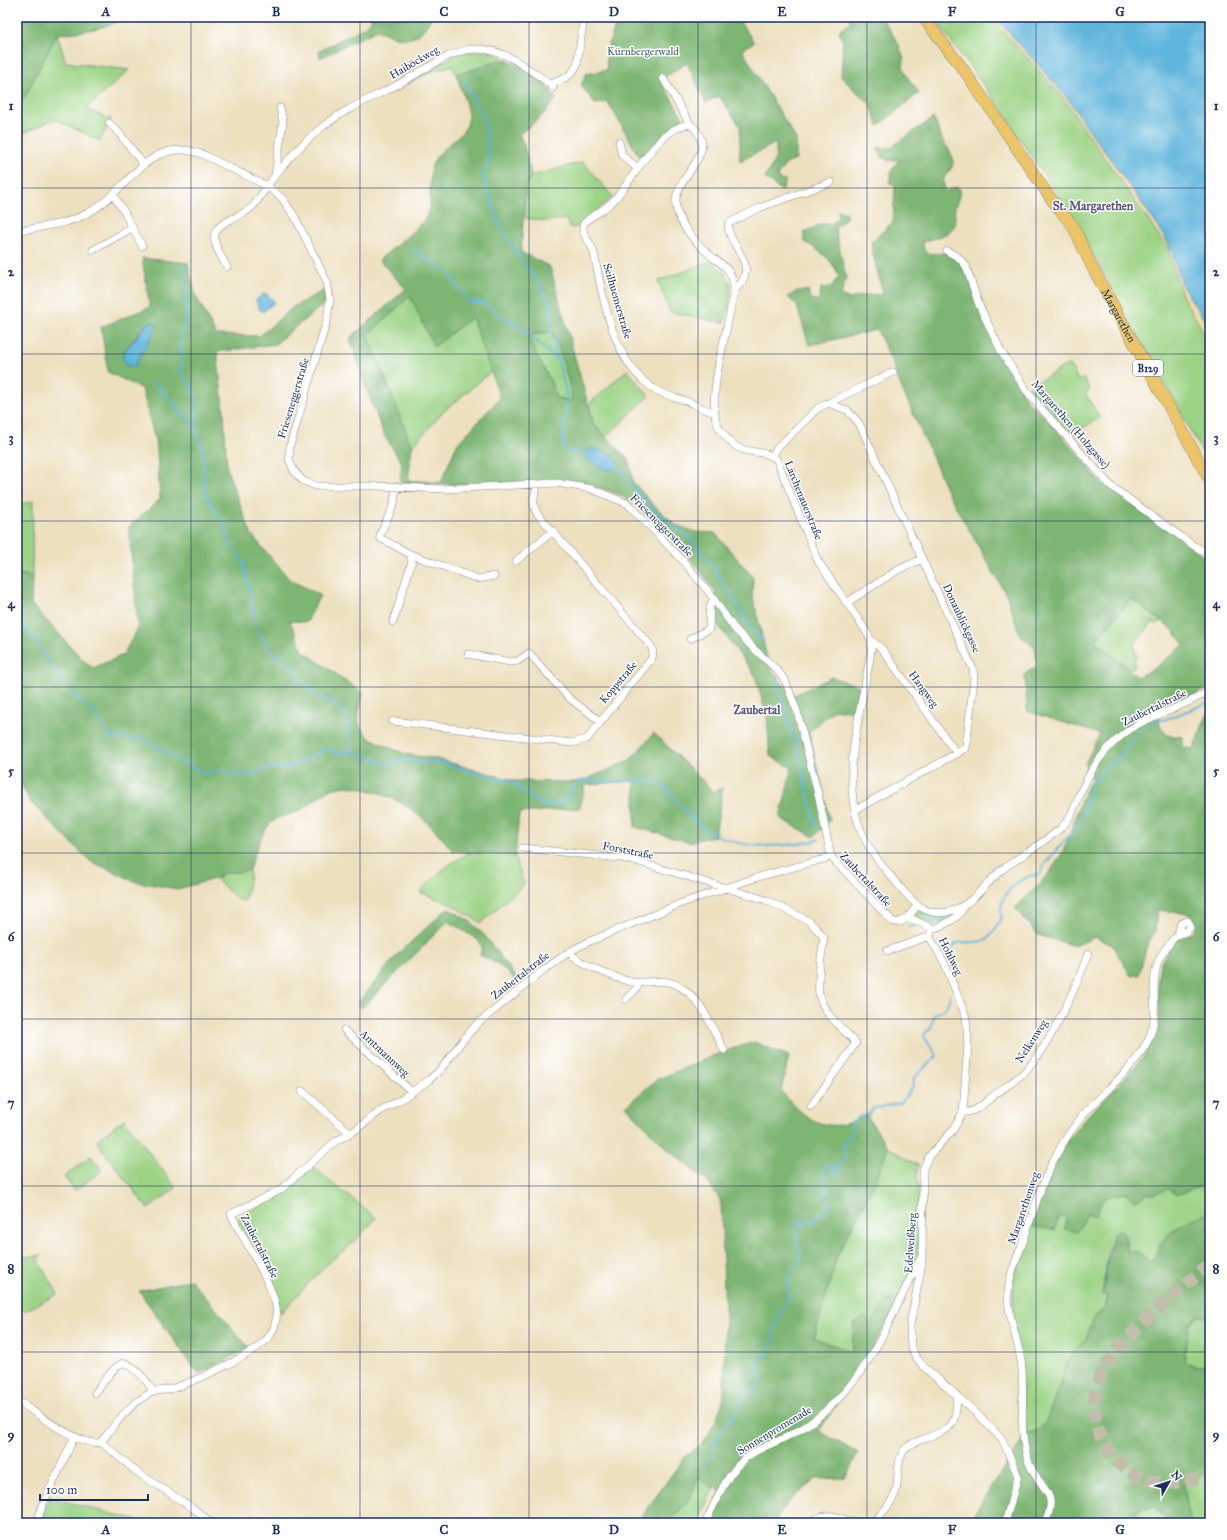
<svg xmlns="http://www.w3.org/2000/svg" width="1227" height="1540" font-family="'IM FELL Great Primer',serif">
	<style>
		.green { fill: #9cd385; stroke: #5c8172 }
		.forest { fill: #7db572; stroke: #4c7268; fill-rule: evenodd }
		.sand { fill: #eeda9e; stroke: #84847e }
		.water { fill: #60b5dc; stroke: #3e729d }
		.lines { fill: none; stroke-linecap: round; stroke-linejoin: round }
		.stream { stroke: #60b5dc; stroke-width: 2 }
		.ferry { stroke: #335e8a; stroke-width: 1; stroke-dasharray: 5 4; stroke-linecap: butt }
		.highway-tunnel { stroke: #c3bdac; stroke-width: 13; stroke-dasharray: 13 6; stroke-linecap: butt }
		.street-casing { stroke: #84888e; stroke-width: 8 }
		.primary-casing { stroke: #84888e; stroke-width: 12 }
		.street { stroke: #fff; stroke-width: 7 }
		.primary { stroke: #edc569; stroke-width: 11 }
		.grid { fill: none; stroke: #1b2f5e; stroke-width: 1; stroke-opacity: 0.55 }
		.labels { text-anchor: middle; stroke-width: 3; stroke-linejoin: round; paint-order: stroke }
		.shield { fill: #fff; stroke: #5f6d8e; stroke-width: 1 }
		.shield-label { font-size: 10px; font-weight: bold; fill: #1b2f5e }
		.park-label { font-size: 11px; fill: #42606a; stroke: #fff }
		.street-label { font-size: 11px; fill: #1b2f5e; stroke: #fff }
		.neighbourhood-label { font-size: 12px; font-weight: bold; fill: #5b557a; stroke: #fff }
		.neatline { fill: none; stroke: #1b2f5e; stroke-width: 1.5 }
		.grid-label { font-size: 13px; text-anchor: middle; font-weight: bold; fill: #1b2f5e }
	</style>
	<rect width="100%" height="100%" fill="#fff"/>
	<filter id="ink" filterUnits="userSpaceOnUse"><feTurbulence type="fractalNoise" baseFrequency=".025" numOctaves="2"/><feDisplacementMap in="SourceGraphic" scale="8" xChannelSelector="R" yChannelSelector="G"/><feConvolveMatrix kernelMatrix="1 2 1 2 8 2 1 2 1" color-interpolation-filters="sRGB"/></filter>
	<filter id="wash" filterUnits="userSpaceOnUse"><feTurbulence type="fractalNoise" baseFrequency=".012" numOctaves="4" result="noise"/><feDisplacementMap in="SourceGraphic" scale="16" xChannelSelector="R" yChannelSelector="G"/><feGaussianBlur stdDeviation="0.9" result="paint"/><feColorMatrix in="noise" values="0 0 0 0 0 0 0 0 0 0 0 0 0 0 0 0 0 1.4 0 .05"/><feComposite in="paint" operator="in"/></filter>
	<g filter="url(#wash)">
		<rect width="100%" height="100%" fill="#ede0bf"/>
		<path class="green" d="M933,17H990L1061,95L1168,249L1182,295L1210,343V466L1075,222L993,98Z
			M57,34L66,62L129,70L86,109L111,119L100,141L59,121L53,120L17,136V112Z
			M489,51L528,70L500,60L473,70L456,74L452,65L429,73L377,98L461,52Z
			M583,162L613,197L575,228L570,227L566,219L546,221L525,218V188L531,176Z
			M711,261C739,283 732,291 724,323L670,312L658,281Z
			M410,296L472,316L492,371L443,412L412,447L368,334Z
			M551,332L557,342L571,389L573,401L556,398L550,380L531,345L530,335Z
			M1069,364L1079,381L1083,378L1090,390L1085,393L1100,418L1070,435L1027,388Z
			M627,370L649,396L606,437L593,423L589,404Z
			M33,501L32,576L17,574V505Z
			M1132,599L1161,621L1157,624L1153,622L1136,642L1134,646L1137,658L1134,659L1135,666L1130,669L1095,641Z
			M471,852L515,856L524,884L481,923L454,906L420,892C436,875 450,862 471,852Z
			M249,870C252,878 246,892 245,901L238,900L218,881L219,875C229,871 239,873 249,870Z
			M919,911L932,916L954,915C938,928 931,925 912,919Z
			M124,1119L176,1188L148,1209L96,1141Z
			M888,1147L919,1166L917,1170L921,1231L917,1259L900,1297L887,1301L871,1324H854L852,1352L814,1338L837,1256L874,1185Z
			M91,1156L102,1170L75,1191L64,1177Z
			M314,1167C333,1186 355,1200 376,1218L352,1244L327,1264L281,1313L275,1290L238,1220L240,1217L289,1188Z
			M1210,1182V1213C1190,1218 1157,1238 1154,1260L1149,1262L1127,1250L1126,1236L1109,1247L1102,1294L1107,1296L1105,1304L1107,1307L1106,1310L1098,1314L1086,1339L1068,1361L1046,1422L1038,1430L1026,1434L1013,1311V1281L1030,1226L1062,1216L1066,1220L1087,1214L1096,1216L1102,1200L1109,1195L1127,1193L1153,1194L1168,1189L1177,1195Z
			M42,1255L38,1258L39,1262L58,1294L25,1311L17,1306V1258Z
			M1200,1315L1210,1321V1365L1197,1366L1184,1362L1189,1324Z
			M1210,1469V1510L1208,1512L1206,1523H1189L1184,1486Z
			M698,1478L714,1487L697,1523H668L689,1499Z
			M49,1497L146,1523H40Z
			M1155,1506L1169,1523H1140L1135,1509Z"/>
		<path class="forest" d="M17,17H127C104,29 82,32 57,34L17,112Z
			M371,17H432C415,46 405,41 377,30L320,58L319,51L366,26L371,21Z
			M618,17H747L740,22L754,42L742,50L796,139V160L786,164L777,176L780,180L786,181L782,191L765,178L776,157V143L740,161V126L719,96L706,103L687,63L660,80L684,120L667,131L640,158L608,102L595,104L581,85L586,74L607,70L606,53Z
			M849,17H882L899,45L904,60L903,67L906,75L919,93L878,126L871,105L841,77L843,41L839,32L841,28L851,23Z
			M500,60C525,66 543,78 556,99C545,114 534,124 519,134L524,145L531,176L525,188L521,252L550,267L593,423L629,460L633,482L653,505L676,525L695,532L715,533L753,577L752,593L769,666L781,682L794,695L832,677L859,686L853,712L835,709L809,732L830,820L814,837L780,818L792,768L770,756L767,718L755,675L717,624L716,592L697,566L636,505C614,488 579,482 552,480L469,485L400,482L402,463L384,435L366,388L350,338L406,289L379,260C389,251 421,226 426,217C434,202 427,180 433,163C440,147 466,136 468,121C469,108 460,86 456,74L473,70ZM410,296L434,347L472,317L500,398L457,444L441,483L408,480L412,447L368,335ZM551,332L557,342L571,389L572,401L556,398L550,380L531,345L530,335Z
			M933,118C937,124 938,132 941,138C945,145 952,152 953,160C955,173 935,176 947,191L957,187L960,189C960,197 957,201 955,208C954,213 956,219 955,224C952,235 931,239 922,242L925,252L930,254L946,253L961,262L999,353L1026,399L1032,406L1043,415L1085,462L1096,478L1200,553L1210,567L1203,570L1210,587V686L1192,697L1160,711C1157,721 1160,727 1167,735L1183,737V747L1193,749C1199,736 1202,723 1210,711V1182L1177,1195L1168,1189L1153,1194L1146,1193L1142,1198L1134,1201L1127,1193C1105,1196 1104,1194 1096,1216L1087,1214L1077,1232L1064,1229L1066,1220L1062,1216L1058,1218L1055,1230L1030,1226C1043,1192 1054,1156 1077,1128C1100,1100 1131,1077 1150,1046C1168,1016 1153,994 1160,966C1163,956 1172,946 1178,938L1193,933L1196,927L1190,914L1157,910L1155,932L1147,945L1139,975L1131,976L1112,945L1095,937L1074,946L1038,935L1015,908C1032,892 1050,875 1061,855C1074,831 1077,800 1093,778L1085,774L1086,761L1100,734L1027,711L1025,674L1037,666L1035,648L1020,635L1007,596L949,495L896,375L895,368L877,330L809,345L797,306L788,297L797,291H808L810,298L819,301L821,288L831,287L839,276C831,257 820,252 804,241V233L821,224H832L838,217V210L847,213L846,218L835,228L846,278L841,295L850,299L859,296L883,294L871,245L872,241L893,222L895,186L889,182L892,170L899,159L888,161L881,156L877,148H890ZM1132,599L1171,628L1184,645L1152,670L1137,677L1095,641Z
			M142,258L188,263L195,294L216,335L260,336L293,307L328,288L330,299L275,344L217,352L224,412L227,470L251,534L290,580L320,595L307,622L290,621L303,651L363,693L358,716L359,725L369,738L405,754L437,759L515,781L574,782L590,778L630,760L654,733L714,792L723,787L715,836L689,842L635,827V781L585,785L580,808L519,813L515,856L453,851C427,819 406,799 365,789C354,786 340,785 329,790C319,795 311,804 302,809C294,814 284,815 276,819C261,829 255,854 249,870C239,873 229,871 219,875L218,878L178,889L136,882L90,861L31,803L17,776V574L32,576L31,604L84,661L93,668L123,655L138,628L129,527L160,499L157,448L142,389L108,372L101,327L150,307ZM145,325L144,348L134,366L123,353Z
			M1042,389L1053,401L1058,413L1053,417L1037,400L1038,392Z
			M448,908L469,920L485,936L523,987L498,964L480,955L482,946L478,940L448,921L362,1008L357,1004L397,955Z
			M754,1042L789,1056L781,1091C797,1110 814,1128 840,1125C849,1124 858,1119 867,1116L888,1147L874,1185L837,1256L814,1338L852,1352L854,1324L863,1317L871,1324L887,1301L900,1297L868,1357L819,1431L858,1453L845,1478L816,1479L790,1500L774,1523H707L721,1492L698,1478L689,1499L668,1523H637L686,1455L701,1445L708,1435L715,1423L723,1401L724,1392L725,1316L721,1201L706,1180L667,1149L626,1106L656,1080L722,1052Z
			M1210,1213V1321L1200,1315L1189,1324L1184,1362L1197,1366L1210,1365V1469L1184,1486L1190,1523H1169L1155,1506L1136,1509L1140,1523H968L1026,1434L1038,1430L1046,1422L1068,1361L1071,1354L1086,1339L1094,1318L1107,1307L1105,1304L1107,1296L1102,1294L1113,1234L1118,1230L1123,1232L1127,1250C1137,1251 1143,1254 1149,1262L1154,1260C1157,1236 1188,1218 1210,1213Z
			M191,1280L249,1348L198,1374L139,1291Z"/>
		<path class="sand" d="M990,17H995L1064,94L1159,228L1173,253L1183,287L1210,328V343L1182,295L1168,249L1061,95Z"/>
		<path class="water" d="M995,17H1210V328L1183,287L1170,246L1153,219L1064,94Z
			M263,294H267L275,302L263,312L259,309L256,300Z
			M149,322H154L157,326L134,367L127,365L123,359V353Z
			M591,449C601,450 613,454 618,463L613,469L606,470L586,459V452Z"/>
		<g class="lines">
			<path class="stream" d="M465,81L485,122L489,158L483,176L498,220L512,246L537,280L551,307V332L568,400L563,437V447L567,451L587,453
				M412,249L448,272L469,302C473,302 478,302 482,302C489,304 493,312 499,315C521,326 539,344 558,361
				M184,266L187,307L181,343V372L190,384L198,404L194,425L203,450L206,496L223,522L229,540L244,563L254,618L260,634L273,653L294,668L297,679L302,681L318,697L331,701L344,712L350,741
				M154,382L194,425
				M614,466L624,474L634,489L661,516L694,542L714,568L747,622L764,641
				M17,621L21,622L71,693L95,713L111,739L122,738L133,739
				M776,680L800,760L816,827
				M137,739L145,740L205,774L225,770L235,775L254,774L267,769L292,766L325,749L341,754L351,751L387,764L398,760L424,763L434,761L514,783L534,800L544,805H556L564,801L578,781L644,780L659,782C671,792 679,805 690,816C714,841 749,849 783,845C795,844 809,844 819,839
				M350,745L351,751
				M925,920H945
				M908,927L916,925
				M948,958L950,949L957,943C987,941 988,945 1002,916C997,899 1012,885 1025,878C1030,875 1036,876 1041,873L1044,865L1082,820L1092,783L1106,768L1123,754L1137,732L1154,722L1169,718L1210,702
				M707,1464L717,1439L746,1397L758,1387L762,1375L757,1367L763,1356L769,1354L775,1326L780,1319L781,1310C794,1298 784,1289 790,1274C793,1268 800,1265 800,1258C801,1246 794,1235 797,1222L802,1220L805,1225C811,1225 829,1207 829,1203C830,1196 824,1191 824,1184C824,1179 825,1174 824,1168L830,1163L835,1168L832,1175L834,1176C843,1170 840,1162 846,1155L842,1146L851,1135L854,1121L860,1116L868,1115L874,1108L901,1103L913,1086L914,1078L937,1056L925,1038L924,1034L931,1028L934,1015C945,1010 949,1005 950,993"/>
			<path class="ferry" d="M1199,17L1210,34"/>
		</g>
	</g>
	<g filter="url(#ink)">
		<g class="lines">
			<path class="highway-tunnel" d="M1210,1265C1178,1289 1122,1337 1103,1371C1079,1416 1107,1473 1156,1482C1174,1485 1192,1480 1210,1476"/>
			<defs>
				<path id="street" d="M663,78L690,124C657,127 633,182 611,203C603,211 592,215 584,223C579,234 592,242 594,253C602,295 612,356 647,384C658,393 672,397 686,401C695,404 705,411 714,412
					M550,84C562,80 571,77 577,65L584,17
					M109,123L119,133L144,165
					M690,124C725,153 671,176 676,207C679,225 698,245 711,256C717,261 725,265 729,272C733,278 734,283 734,290C730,324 708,388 716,420C718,429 727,439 734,445C746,455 767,449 777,460L818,561L866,631L871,640V651C863,705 839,775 860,828C868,850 884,868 899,886C913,903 927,918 951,911C973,905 986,882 1003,869C1022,855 1044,843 1062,827C1073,816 1076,802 1082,789C1090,771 1104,750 1119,738C1145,714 1182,710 1210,690
					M619,142L622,155L637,168
					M275,175L283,122L280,108
					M113,195L123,210L142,246
					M17,231C44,226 69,225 93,210C131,187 151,133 204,155L267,186L282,198L295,217L327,282L330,299L327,320L290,446L289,459L294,471L303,481L316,486H377L443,489L557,483L592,489L628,504L684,562L708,591L734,628L752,647L776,669L785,680L797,711L819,798L831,857L892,921C904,926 910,914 917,906
					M93,250L132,228
					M947,251L958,257L966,266L979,305L1001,351L1026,390L1041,408L1111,486L1194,546L1210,554
					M227,267C223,259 211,242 215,233C221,219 244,217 254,205C259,199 263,192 267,186C283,165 301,144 321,128C346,107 378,96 406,80C450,55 475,32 524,66C534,73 546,79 553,88
					M734,290C765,266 723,242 729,223L759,208L831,182
					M828,403L847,410L859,423L973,669L974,678L966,748L855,810
					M772,456L778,447L818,408L893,372
					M396,486L394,504L380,535V538L410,554L478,579L494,576
					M516,561L553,531
					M846,603L898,570L922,559
					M393,622L412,561L410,554
					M690,639L709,629L710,606L714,599
					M871,640L882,649L957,754
					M468,654L510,662L518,661L529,653L570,699L600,721
					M393,721L572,743L587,739L652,658L653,652L651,646L536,512L533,500L538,484
					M522,848L620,858L639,862L766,900L809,921L824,937C822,952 817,978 819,993C821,1012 844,1030 856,1043L811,1106
					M908,917L933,929C942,926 963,917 963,906
					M931,929L930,938L945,964L966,1017L968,1044L963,1112L953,1130L929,1156L923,1169L922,1263L910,1325L911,1347L916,1357L924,1367L973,1410L1002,1439L1018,1476L1005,1523
					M887,951L930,936
					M569,952C577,963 618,979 632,982C648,984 664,977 679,986C702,999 712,1028 724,1050
					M626,999L637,988L639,982
					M344,1030L412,1092
					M302,1091L350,1133
					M963,1112C974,1114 984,1103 992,1097C1004,1087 1018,1080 1028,1068C1052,1040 1076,988 1088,954
					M95,1393C101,1386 116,1362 125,1363C130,1364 134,1369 138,1372C144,1378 149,1383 153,1392
					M17,1400C33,1411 83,1449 101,1442C115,1425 127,1406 147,1395C154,1390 162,1391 170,1389C192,1383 250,1356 265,1341C274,1333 278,1319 276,1307C272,1282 243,1240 231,1214L280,1190L336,1141L354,1131L383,1109L400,1100L429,1080L441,1069L463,1040L476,1025L541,972L569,952L588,942L682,903L755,878L831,857
					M101,1442L137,1472L194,1509L212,1523
					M37,1523L42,1506L74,1438
					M705,1523C717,1500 726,1473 747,1457C760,1447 776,1443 790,1435C807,1427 823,1414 836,1401C878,1359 893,1309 921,1258
					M811,1523C823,1510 840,1517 854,1523
					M872,1523C881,1515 890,1505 895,1494C900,1480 895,1461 905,1449C910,1444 915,1442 921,1440C951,1428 956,1430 957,1396
					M1045,1523C1060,1490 1039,1490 1029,1463C1017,1430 1026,1395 1021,1361C1018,1339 1008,1318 1008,1296C1008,1278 1016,1261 1022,1245C1037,1200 1049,1156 1080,1119C1101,1093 1130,1073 1146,1044C1161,1018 1150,996 1156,969C1158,960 1164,950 1170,943C1177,932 1184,935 1190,928L1188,921L1181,923L1178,933"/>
				<g id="primary">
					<path id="s1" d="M923,17L966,73L1051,199L1073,226L1092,267L1210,481"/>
				</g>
			</defs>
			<use href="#street" class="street-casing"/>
			<use href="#primary" class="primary-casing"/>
			<use href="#street" class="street"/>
			<use href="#primary" class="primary"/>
		</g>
	</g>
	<path class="grid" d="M191,17V1523M360,17V1523M529,17V1523M698,17V1523M867,17V1523M1036,17V1523M17,188H1210M17,354H1210M17,521H1210M17,687H1210M17,853H1210M17,1019H1210M17,1186H1210M17,1352H1210"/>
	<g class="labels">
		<rect class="shield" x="1133" y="360" width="30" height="16" rx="3"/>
		<g class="shield-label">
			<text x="1148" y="372">B129</text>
		</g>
		<g class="park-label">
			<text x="643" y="55">Kürnbergerwald</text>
		</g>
		<g class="street-label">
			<text transform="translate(414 62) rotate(-30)" y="4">Haiböckweg</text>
			<text transform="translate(618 301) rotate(74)" y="4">Seilhuemerstraße</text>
			<text dy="4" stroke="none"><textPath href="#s1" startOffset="358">Margarethen</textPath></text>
			<text transform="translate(293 398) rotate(-73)" y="4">Frieseneggerstraße</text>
			<text transform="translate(1071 424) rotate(49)" y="4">Margarethen (Holzgasse)</text>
			<text transform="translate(804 500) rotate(68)" y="4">Lärchenauerstraße</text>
			<text transform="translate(662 525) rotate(45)" y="4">Frieseneggerstraße</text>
			<text transform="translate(962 618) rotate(65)" y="4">Donaublickgasse</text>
			<text transform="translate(618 682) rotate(-50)" y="4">Koppstraße</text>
			<text transform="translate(924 689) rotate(54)" y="4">Hangweg</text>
			<text transform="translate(1154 707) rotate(-26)" y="4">Zaubertalstraße</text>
			<text transform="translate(628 850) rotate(11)" y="4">Forststraße</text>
			<text transform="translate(866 879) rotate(47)" y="4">Zaubertalstraße</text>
			<text transform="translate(951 956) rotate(64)" y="4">Hohlweg</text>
			<text transform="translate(520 975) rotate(-38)" y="4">Zaubertalstraße</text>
			<text transform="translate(1031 1041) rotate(-57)" y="4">Nelkenweg</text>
			<text transform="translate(385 1053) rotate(43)" y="4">Amtmannweg</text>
			<text transform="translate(1023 1208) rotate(-71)" y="4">Margarethenweg</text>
			<text transform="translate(910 1243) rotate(-86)" y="4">Edelweißberg</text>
			<text transform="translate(260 1246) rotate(63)" y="4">Zaubertalstraße</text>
			<text transform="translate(774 1430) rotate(-31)" y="4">Sonnenpromenade</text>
		</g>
		<g class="neighbourhood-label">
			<text x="1093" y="210">St. Margarethen</text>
			<text x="757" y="714">Zaubertal</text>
		</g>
	</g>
	<rect width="1227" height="1540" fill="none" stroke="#fff" stroke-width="44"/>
	<g transform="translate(1169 1482) rotate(51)" stroke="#ffffff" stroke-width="3" paint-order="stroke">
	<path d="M0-3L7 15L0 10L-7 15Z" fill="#1b2f5e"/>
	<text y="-6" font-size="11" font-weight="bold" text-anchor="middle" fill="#1b2f5e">N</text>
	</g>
	<path d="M40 1494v6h108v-6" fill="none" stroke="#1b2f5e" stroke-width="2"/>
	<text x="46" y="1494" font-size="12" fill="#1b2f5e" stroke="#ffffff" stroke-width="3" paint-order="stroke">100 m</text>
	<rect x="22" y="22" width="1183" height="1496" class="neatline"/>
	<g class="grid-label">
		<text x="106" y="16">A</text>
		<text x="276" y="16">B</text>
		<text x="444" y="16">C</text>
		<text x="614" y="16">D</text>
		<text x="782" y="16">E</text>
		<text x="952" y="16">F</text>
		<text x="1120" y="16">G</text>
		<text x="11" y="110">1</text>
		<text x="1216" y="110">1</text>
		<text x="11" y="276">2</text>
		<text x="1216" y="276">2</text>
		<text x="11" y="442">3</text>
		<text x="1216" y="442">3</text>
		<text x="11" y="608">4</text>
		<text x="1216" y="608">4</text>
		<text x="11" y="775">5</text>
		<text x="1216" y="775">5</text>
		<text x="11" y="941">6</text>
		<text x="1216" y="941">6</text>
		<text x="11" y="1107">7</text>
		<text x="1216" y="1107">7</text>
		<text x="11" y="1273">8</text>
		<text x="1216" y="1273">8</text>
		<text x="11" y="1439">9</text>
		<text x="1216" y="1439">9</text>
		<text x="106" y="1534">A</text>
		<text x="276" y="1534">B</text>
		<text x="444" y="1534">C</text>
		<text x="614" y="1534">D</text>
		<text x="782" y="1534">E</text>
		<text x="952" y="1534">F</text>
		<text x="1120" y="1534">G</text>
	</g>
</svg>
